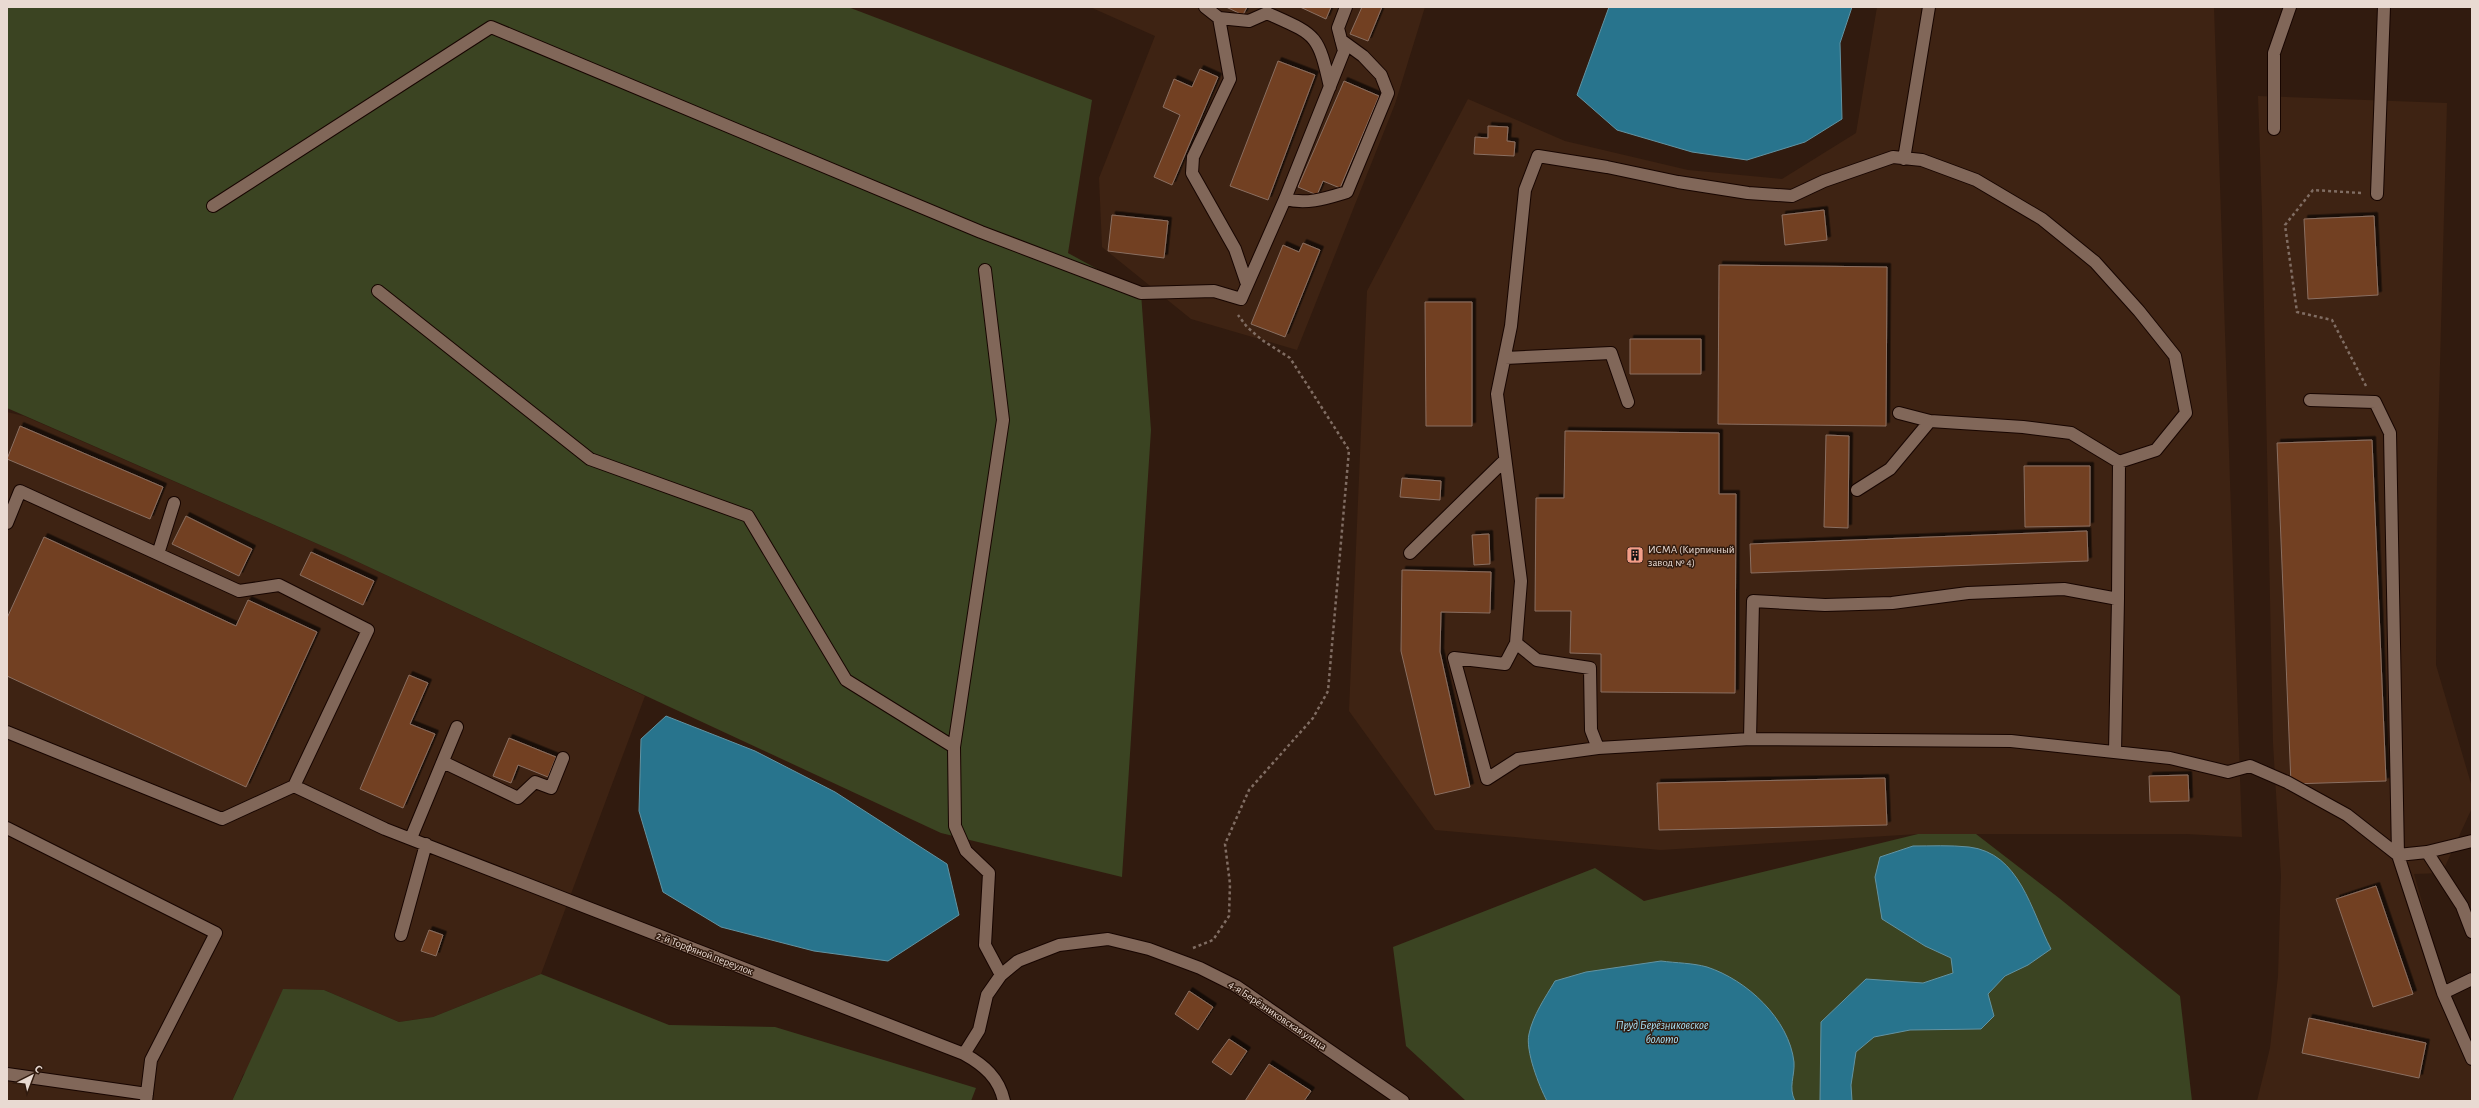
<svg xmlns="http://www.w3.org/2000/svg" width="2479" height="1108" font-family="'Alegreya Sans',sans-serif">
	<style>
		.built { fill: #3e2313 }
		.green { fill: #3b4422 }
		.water { fill: #28748d; stroke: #6293a2 }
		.building { fill: #723f22; stroke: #8a6f61; filter: url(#shadow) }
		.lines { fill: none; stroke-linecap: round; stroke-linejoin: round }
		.minor-casing { stroke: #170500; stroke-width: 14 }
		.path { stroke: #806d63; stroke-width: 2.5; stroke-dasharray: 3 3; stroke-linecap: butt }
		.minor { stroke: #816759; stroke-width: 12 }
		.labels { text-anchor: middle; stroke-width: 3; stroke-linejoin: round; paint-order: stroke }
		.poi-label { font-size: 11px; fill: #e9dad2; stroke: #311b0f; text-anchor: start }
		.street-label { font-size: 11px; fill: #e9dad2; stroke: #311b0f }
		.water-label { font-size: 12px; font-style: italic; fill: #a9e4fa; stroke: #311b0f }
	</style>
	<defs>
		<filter id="shadow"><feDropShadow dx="3.5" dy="-3.5" stdDeviation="0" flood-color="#0009"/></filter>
	</defs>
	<rect width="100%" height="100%" fill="#311b0f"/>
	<path class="built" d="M1090,7H1425L1395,104L1297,350L1191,319L1102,247L1099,178L1155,36Z
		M1877,7H2214L2242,837L2186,834H1918L1661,850L1435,830L1349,711L1367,291L1468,99L1565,141L1688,170L1782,179L1856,133Z
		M2258,96L2447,103L2437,476L2436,665L2472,787V808L2442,873L2414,874L2451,1005L2472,1051L2471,1101H2257L2270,1048L2278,976L2281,876L2273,743L2262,212Z
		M7,412L24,416L343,555L645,696L541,974L433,1017L399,1022L324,990L243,1075L232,1101H7Z"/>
	<path class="green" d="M7,7H848L1092,100L1068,253L1141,293L1151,430L1122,877L941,833L343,555L7,408Z
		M1918,834H1976L2059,898L2180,996L2192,1101H1466L1406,1046L1393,947L1595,868L1644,901Z
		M541,974L669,1025L775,1027L976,1088L971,1101H232L283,989L324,990L399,1022L433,1017Z"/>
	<path class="water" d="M1609,7H1852L1840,43L1842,119L1805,142L1747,160L1692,152L1617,130L1577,95Z
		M666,716L755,751L835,792L947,864L959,915L888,961L814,951L721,927L663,892L639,811L641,739Z
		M1913,846C1931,846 1950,845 1969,847C2020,853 2031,911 2051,949L2028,965L2005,976L1988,994L1994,1016L1981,1029L1910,1030L1874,1037L1856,1052L1851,1085L1852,1101H1820L1821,1022L1866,979L1923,983L1953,973L1951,958L1925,946L1882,919L1875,877L1880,857Z
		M1661,961C1676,963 1693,963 1707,967C1747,980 1789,1019 1794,1062C1795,1076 1788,1087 1795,1101H1547C1539,1086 1525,1050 1529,1034C1533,1015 1545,998 1555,981L1586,972Z"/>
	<path class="building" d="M1226,7H1247L1243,15Z
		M1300,7H1331L1326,19Z
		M1362,7H1382L1368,41L1350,34Z
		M1278,61L1315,75L1268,200L1230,186Z
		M1200,69L1218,77L1172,185L1154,177L1180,115L1163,107L1174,79L1192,87Z
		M1344,81L1379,96L1340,188L1323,181L1317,195L1298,187Z
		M1488,126L1508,127L1507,141L1515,142L1514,156L1474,154L1475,137L1488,138Z
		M1824,210L1827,240L1785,245L1782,215Z
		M1112,215L1168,221L1164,258L1108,251Z
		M2374,216L2378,295L2308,299L2304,219Z
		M1303,243L1320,250L1285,337L1251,324L1283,245L1299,252Z
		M1719,265L1887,267L1886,426L1718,424Z
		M1425,302H1472V426H1426Z
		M1630,339H1701V374H1630Z
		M20,426L163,487L150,519L7,459Z
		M1565,431L1719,433V494H1736L1735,693L1601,692V654L1570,653L1571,611H1535L1536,498H1564Z
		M1826,435L1849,436L1848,528L1824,527Z
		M2372,440L2386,781L2291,784L2277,443Z
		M2024,466H2090V526L2025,527Z
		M1402,478L1441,481L1440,500L1400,497Z
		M186,516L252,549L239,576L172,544Z
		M2087,531L2088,561L1751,573L1750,544Z
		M1489,534L1490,564L1474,565L1472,535Z
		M44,537L236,626L248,600L317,632L246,787L7,676V618Z
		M311,552L374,581L363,605L300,575Z
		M1402,570L1491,572L1490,613L1441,612L1440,652L1470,787L1435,795L1401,651Z
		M409,675L428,683L410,724L435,734L403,808L360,789Z
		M509,738L556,757L548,777L518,765L511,783L493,776Z
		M2188,775L2189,801L2150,802L2149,776Z
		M1885,778L1887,825L1659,830L1657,783Z
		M2376,886L2413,994L2373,1007L2336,899Z
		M429,930L443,935L436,956L421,951Z
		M1189,991L1213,1007L1198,1030L1175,1014Z
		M2309,1018L2426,1043L2419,1078L2302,1053Z
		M1229,1039L1247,1051L1231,1075L1212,1062Z
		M1269,1064L1311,1091L1304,1101H1245Z"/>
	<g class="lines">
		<defs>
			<path id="minor" d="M1205,7L1219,18
				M2274,129V53L2290,7
				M1904,159L1929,7
				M2377,194L2384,7
				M1285,199C1307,205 1327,198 1347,192L1388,93L1381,75L1363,56L1341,40
				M213,206L491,27L981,232L1141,293L1214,291L1241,299L1285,199L1344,51L1338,28L1346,7
				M985,270L1003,420L954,747L955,826L966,851L989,873L985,945L1001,975
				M1247,284L1235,249L1192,173L1193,157L1230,79L1219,18L1249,21L1267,13C1316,35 1318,33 1330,87
				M378,291L590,459L748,516L846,680L954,747
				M1505,358L1611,353L1628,402
				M2310,400L2375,402L2390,433L2398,855L2427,852L2472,841
				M1899,413L1930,421L2023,427L2071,433L2119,462L2118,599L2064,589L1968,593L1892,603L1825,605L1753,601L1750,739L2011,741L2170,758L2228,772L2250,766L2287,782L2347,815L2398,855L2443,993L2472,1059
				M1857,490L1890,469L1930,421
				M7,523L20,491L158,554L174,503
				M1410,553L1504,461
				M158,554L239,591L279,585L368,630L294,786L385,829L964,1054C984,1065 999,1078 1004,1101
				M1516,643L1521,581L1497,394L1511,326L1525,190L1538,156L1607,167L1678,182L1748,193L1792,196L1824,181L1893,157L1922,160L1976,180L2042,219L2095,262L2139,311L2175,356L2186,413L2156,450L2119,462
				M7,732L222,819L294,786
				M1598,748L1518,759L1487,779L1454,658L1505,664L1516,643L1537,660L1590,668L1591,730L1598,748L1750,739
				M2115,752L2118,599
				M443,762L518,798L535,782L551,788L563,758
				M7,828L216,933L151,1060L146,1101
				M411,838L457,727
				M2427,852L2462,906L2472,932
				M401,935L426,844
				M2443,993L2472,979
				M964,1054L979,1030L987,995L1001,975L1018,961L1059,945L1108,939L1149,949L1200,968L1236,986L1403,1101
				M7,1074L147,1094"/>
		</defs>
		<use href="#minor" class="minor-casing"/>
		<path class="path" d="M2361,193L2313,190L2285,225L2297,312L2332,320L2366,386
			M1193,948L1213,940L1229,916L1230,884L1225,844L1249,790L1313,718L1328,691L1349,450L1290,358L1262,340L1247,327L1238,315"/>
		<use href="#minor" class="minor"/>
	</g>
	<defs>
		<symbol id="building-square" viewBox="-11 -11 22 22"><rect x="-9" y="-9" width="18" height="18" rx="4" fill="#f49e89" stroke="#311b0f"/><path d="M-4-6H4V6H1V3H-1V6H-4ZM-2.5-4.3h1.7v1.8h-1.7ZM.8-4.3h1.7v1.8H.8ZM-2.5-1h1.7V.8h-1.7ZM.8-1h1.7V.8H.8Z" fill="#111"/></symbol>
	</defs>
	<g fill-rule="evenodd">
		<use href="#building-square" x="1625" y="545" width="20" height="20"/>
	</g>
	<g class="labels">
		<g class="poi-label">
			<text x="1648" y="553">ИСМА (Кирпичный<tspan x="1648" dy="13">завод № 4)</tspan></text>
		</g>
		<g class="street-label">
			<text transform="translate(705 953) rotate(21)" y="4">2-й Торфяной переулок</text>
			<text transform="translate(1278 1015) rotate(34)" y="4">4-я Берёзниковская улица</text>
		</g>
		<g class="water-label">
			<text x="1662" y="1029">Пруд Берёзниковское<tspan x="1662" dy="14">болото</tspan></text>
		</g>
	</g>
	<rect width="2479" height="1108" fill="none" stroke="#e9dad2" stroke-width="16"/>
	<g transform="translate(32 1076) rotate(42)" stroke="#311b0f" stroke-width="3" paint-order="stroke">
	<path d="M0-3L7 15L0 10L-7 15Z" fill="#e9dad2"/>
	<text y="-6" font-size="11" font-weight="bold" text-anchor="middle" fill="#e9dad2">С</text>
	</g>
</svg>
